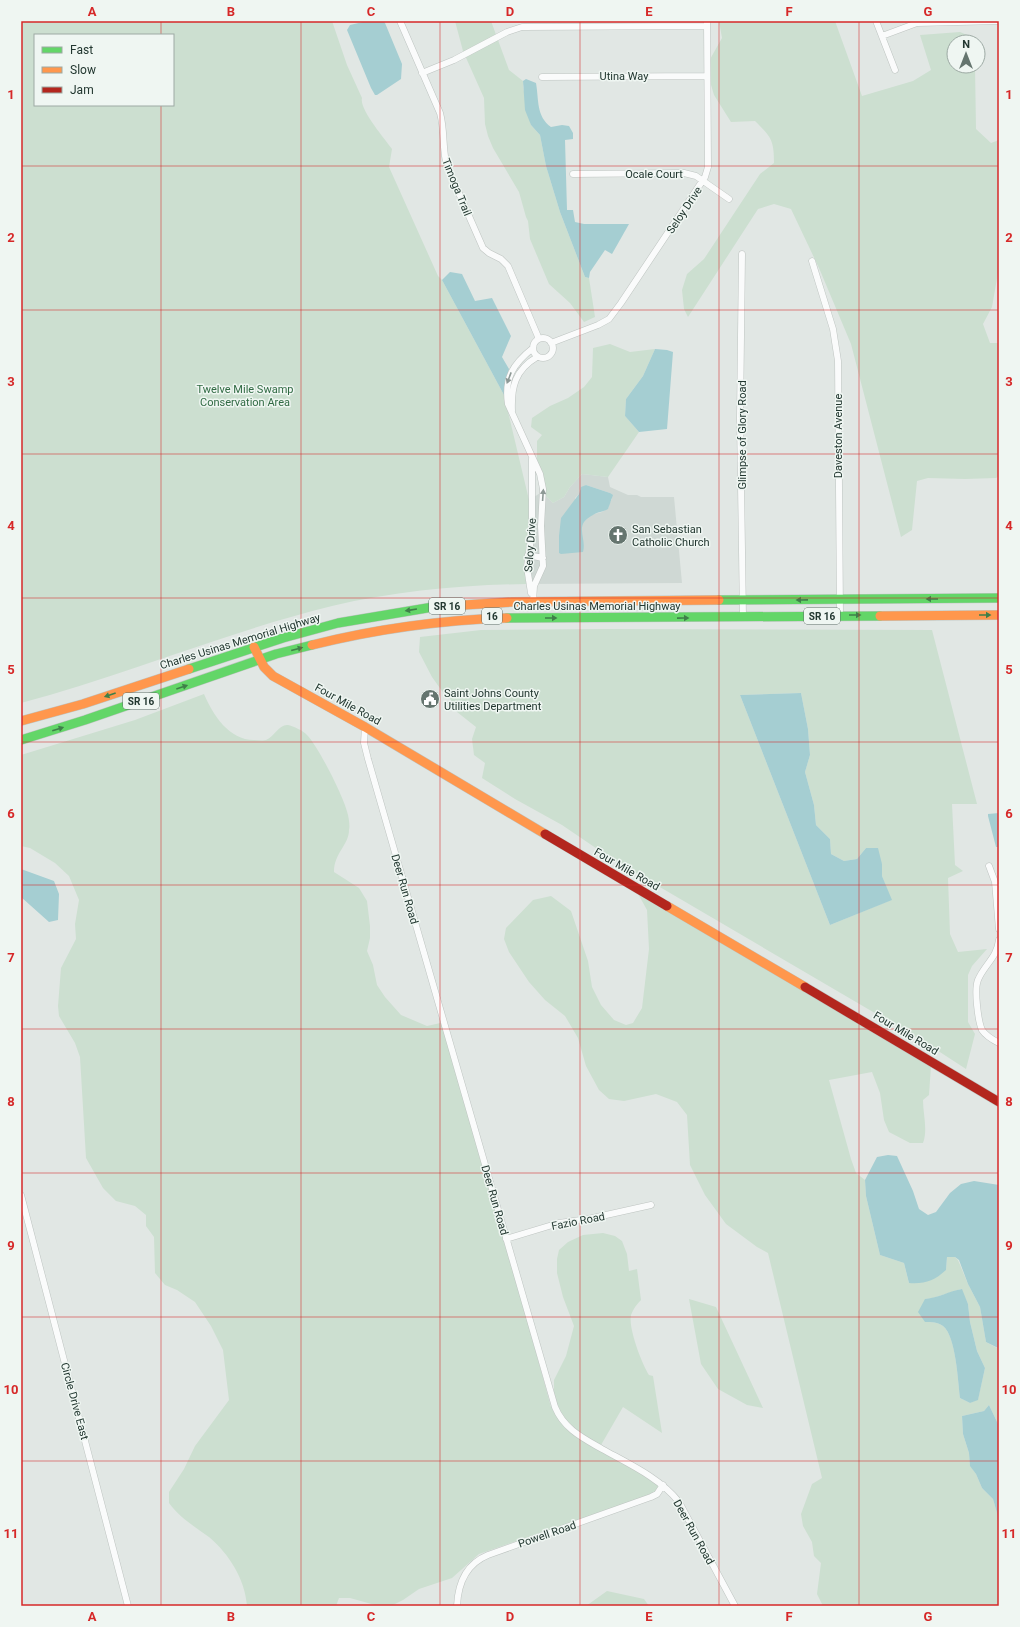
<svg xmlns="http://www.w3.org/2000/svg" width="1020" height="1627" font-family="Roboto,sans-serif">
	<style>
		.built { fill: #cfd8d4; fill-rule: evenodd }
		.green { fill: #ccdfd0; fill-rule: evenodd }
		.water { fill: #a5ced2 }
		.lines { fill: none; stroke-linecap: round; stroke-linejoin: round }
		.street-casing { stroke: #bec4c1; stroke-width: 7 }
		.fast-casing { stroke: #bec4c1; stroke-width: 10 }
		.slow-casing { stroke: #bec4c1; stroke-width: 10 }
		.jam-casing { stroke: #bec4c1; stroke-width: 10 }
		.street { stroke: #fafbfb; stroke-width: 6 }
		.fast { stroke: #63d668; stroke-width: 9 }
		.slow { stroke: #ff974d; stroke-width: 9 }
		.jam { stroke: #b3261e; stroke-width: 9 }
		.oneway { fill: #8e9996 }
		.oneway2 { fill: #3f7f49 }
		.grid { fill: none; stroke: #d62828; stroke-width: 1; stroke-opacity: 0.55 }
		.labels { text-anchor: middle; stroke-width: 3; stroke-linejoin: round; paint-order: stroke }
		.shield { fill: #eff6f2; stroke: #60706a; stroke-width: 1 }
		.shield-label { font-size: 10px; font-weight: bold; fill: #223730 }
		.street-label { font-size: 11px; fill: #223730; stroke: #eff6f2 }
		.park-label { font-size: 11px; fill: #306a43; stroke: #eff6f2 }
		.poi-label { font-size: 11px; fill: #223730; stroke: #eff6f2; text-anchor: start }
		.neatline { fill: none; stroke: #d62828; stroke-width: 1.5 }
		.grid-label { font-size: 13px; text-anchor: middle; font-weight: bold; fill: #d62828 }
	</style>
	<rect width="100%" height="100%" fill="#e1e7e4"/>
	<path class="built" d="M582,474L608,477L610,487L628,495H637L641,497H674L682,583L526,584L525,555L529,531V500L542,492L553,503L564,497L570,487ZM586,485L610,493L612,499L609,504V507L602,512L594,514L588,517L581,525L583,552L575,498L579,494L580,489Z"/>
	<path class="green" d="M21,21H332L347,65L362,98C359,109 385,139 392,149L389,167L438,276L442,280L504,395L529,500V531L525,555L526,584C462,585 396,591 332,606C226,632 126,675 21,703ZM35,35H173V105H35Z
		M455,21H491L509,70L523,81V87L531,125L540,135L546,166L560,212L585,277L589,278L595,317L584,322L570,303L549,284L530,239L528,221L526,217L519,192L493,148L488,136L485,124L484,98L463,51Z
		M719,21H835L862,96L913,81L931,70L920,35L960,32L974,38V42H954V66H975L976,129L991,143L999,140V267L992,307L983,324L990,343H999V476L996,478L965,479L928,478L917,481L912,530L901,537L851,344L819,268L791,209L774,204L758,209L688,317L684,309L682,290L687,274L704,259L760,174L774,163C774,140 771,137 755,121L731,122L714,95L709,78V61L722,38Z
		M610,344L630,352L655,349L643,376L626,399L625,416L639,432L608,477L582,474L570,487L564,497L553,503L542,492L544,477L537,466V441L542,435L531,427L532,418L550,406L568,398L584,387L592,377L593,348Z
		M602,629L932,630L977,804H952L955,865L963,871L948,878L950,934L958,952L987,949L972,966L968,975V1022L975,1034L966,1069L926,1043L612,859L562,825L515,799L482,778L485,763L474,755L472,739L476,727L457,712L453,706L450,698L442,691L432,677L419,652L420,637L481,630ZM801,693L808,729L810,755L805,772L814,805L816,825L830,839L831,854L844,861L857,859L866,848L882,864V876L891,900L830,925L740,695Z
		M204,694C213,715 229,740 254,740C258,740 263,741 266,740C274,737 279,724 288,725C293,726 304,731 307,735C318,746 345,799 348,815C349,820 350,826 349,830C349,845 334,853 334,872L359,888L367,901L370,926V938L367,951L373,965L377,985L385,997L401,1015L427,1026L445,1022L551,1407L558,1409L554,1393V1380L566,1356L574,1326L563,1297L557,1273V1259L559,1250L568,1242L583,1235L603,1233L615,1236L622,1241L627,1254L629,1271L637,1269L641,1300C637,1304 633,1309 631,1315C628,1328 642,1364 649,1375L653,1376L662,1433L623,1407L601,1445L656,1479L662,1491L479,1554L452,1578L419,1589L403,1600L391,1606L375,1605L350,1598H339L336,1606H247C245,1579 229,1554 209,1537C194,1526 180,1518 169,1503V1492L184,1469L195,1446L229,1400L223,1350L211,1326L195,1302L177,1290L165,1285L155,1273L154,1237L146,1226V1215L135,1206L116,1201L103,1188L86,1158L80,1057L75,1043L59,1016L58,1006L61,968L76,939L75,924L79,900L69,876L55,863L30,848L21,846V755L135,720Z
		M637,892L931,1066L929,1095L923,1100C923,1114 928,1130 923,1143H910L889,1132L884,1120L880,1093L872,1072L829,1080L851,1159L856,1173L865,1180L866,1196L880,1255L904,1263L909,1283L946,1270L947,1257H955L958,1260L968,1284L980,1307L986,1342L997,1348L999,1347V1426L989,1405L984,1411L962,1416L963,1434L969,1453L970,1465L976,1474L982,1488L993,1499L997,1513L999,1534V1606H823L817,1594L821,1563L814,1556L812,1542L803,1526L801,1514L812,1484L822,1478L768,1253L757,1247L726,1224L705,1195L690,1165L687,1115L677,1102L656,1094L624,1101L609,1099L599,1090L586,1066L578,1038L565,1016L545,1000L529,982L509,952L504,939L506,928L533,900L551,896L571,911L588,961L592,987L601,1005L614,1020L626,1025L633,1023L642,1008L649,949L647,910ZM961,1289L968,1304L970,1322L977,1351L985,1368L978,1399L970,1403L960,1398C958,1381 956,1336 943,1326C938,1322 931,1322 925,1322V1299L933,1298Z
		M689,1299L716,1307L763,1408L747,1405L718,1389L701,1364Z
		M607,1591L644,1599L649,1606H586Z"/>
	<path class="water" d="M367,21H383L385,23L402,64L401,79L377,95H375L371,88L347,30L350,25Z
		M526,79L536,83C539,100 536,116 551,127L562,125L569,126L573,133V139L565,140L567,210H573L575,222L584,224H629L612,254L605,250L590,272L589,278L585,277L560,212L546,166L540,135L531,125L525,110L523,81Z
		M450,272L462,274L475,301L492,298L511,336L502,357L509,369L504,395L442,280Z
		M655,349L667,350L673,352L667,429L639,432L625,416L626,399L643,376Z
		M586,485L610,493L613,495L608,509C603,512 597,512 593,515C573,525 587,537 583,552L561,554L559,553V536L561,518L579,494L581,487Z
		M801,693L808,729L810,755L805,772L814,805L816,825L830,839L831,854L844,861L857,859L866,848H878L882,864V876L892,900L830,925L740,695Z
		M999,813V847H996L988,816V814Z
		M21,869L54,881L59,894L58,920L49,922L21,897Z
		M888,1155L897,1156L913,1191L919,1209L928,1215L936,1212L950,1193L961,1184L974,1181L999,1185V1347L998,1348L986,1342L980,1307L968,1284L959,1260L955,1257H947L946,1270C934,1281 925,1284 909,1283L904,1263L880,1255L866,1196L865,1180L877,1157Z
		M962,1289L968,1304L970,1322L977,1351L985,1368L978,1400L970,1403L960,1398C958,1382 956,1336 943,1326C938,1322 931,1322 925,1322L918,1312L925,1299C938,1298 949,1291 962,1289Z
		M989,1405L999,1426V1534L997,1513L993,1499L982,1488L976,1474L970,1466L969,1453L963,1434L962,1416L984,1411Z"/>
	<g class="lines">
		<defs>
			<path id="street" d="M400,21L440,113C445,131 442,149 447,166L483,248L489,253L501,259L508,266L539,339
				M876,21L895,70
				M882,36L917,23L999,21
				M422,73L454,60L507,32L522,27L707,26
				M542,77L707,76
				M573,174L684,173L696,176L729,199
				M742,254L740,418L743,617
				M812,261L833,329L838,361L840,615
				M533 348a10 10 0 1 1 20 0a10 10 0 1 1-20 0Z
				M551,343L598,325L609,319L621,303L705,177L708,167L707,21
				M512,411C511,387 515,370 537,357
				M528,555L543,558
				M531,593L527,567L532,531V459
				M533,602L534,586L543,566L541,526L543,489L540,474L508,404C504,378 513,364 533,348
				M365,727L364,743L368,759L555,1407C564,1429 583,1438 602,1449C629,1464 660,1478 679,1502L735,1606
				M989,866L995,882L999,929
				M999,940C997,958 984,965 978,980C974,989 978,1021 982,1030C986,1036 993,1040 999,1043
				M21,1195L128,1606
				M506,1239L559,1223L588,1219L651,1205
				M457,1606C458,1583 466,1564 488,1555L651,1497L657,1494L663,1485"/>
			<path id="fast" d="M719,600L999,598
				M507,618L880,616
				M189,669L283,638L338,623L433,607L464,605
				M21,740L85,720L276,654L312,645"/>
			<path id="slow" d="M464,605L512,602L719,600
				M880,616L999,615
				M312,645C376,629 441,620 507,618
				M254,647L264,667L273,676L365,727L545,834
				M21,721L83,704L189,669
				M667,906L805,987"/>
			<path id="jam" d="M545,834L667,906
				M805,987L999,1102"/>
		</defs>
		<use href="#street" class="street-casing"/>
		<use href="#fast" class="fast-casing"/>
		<use href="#slow" class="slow-casing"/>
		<use href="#jam" class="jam-casing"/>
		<use href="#street" class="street"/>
		<use href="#fast" class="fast"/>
		<use href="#slow" class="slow"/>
		<use href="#jam" class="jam"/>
	</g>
	<defs><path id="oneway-solid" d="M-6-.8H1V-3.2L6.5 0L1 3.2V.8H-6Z"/></defs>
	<g class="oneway">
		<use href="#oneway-solid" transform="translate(509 378) rotate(111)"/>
		<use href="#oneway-solid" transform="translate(543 495) rotate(-86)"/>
	</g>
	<g class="oneway2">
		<use href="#oneway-solid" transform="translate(932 599) rotate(180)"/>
		<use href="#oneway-solid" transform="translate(802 600) rotate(179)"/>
		<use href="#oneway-solid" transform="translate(411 610) rotate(171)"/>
		<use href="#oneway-solid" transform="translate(855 615)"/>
		<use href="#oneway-solid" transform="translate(985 615)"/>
		<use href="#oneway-solid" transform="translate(551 618)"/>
		<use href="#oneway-solid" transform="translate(683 618) rotate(-1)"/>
		<use href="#oneway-solid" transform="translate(297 649) rotate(-15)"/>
		<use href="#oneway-solid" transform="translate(182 687) rotate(-19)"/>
		<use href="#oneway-solid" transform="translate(110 695) rotate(161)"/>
		<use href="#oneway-solid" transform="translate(58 729) rotate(-17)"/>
	</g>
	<path class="grid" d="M161,21V35M301,21V1606M440,21V1606M580,21V1606M719,21V1606M859,21V1606M161,105V1606M21,166H999M21,310H999M21,454H999M21,598H999M21,742H999M21,885H999M21,1029H999M21,1173H999M21,1317H999M21,1461H999"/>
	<defs>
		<symbol id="church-disc" viewBox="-11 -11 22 22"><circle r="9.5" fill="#65756f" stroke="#eff6f2"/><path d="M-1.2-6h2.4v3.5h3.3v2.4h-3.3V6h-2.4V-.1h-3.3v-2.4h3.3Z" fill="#fff"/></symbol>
		<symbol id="civic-disc" viewBox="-11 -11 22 22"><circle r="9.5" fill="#65756f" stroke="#eff6f2"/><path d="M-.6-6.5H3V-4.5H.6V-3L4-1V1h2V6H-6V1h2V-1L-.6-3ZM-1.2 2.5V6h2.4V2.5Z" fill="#fff"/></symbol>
	</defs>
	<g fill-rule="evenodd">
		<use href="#church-disc" x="607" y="524" width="22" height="22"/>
		<use href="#civic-disc" x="419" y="688" width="22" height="22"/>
	</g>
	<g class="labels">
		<g class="shield">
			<rect x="429" y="598" width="36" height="16" rx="3"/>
			<rect x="482" y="608" width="20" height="16" rx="3"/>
			<rect x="804" y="608" width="36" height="16" rx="3"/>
			<rect x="123" y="693" width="36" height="16" rx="3"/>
		</g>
		<g class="shield-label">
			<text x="447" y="610">SR 16</text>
			<text x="492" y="620">16</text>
			<text x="822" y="620">SR 16</text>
			<text x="141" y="705">SR 16</text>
		</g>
		<g class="street-label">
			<text x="624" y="80">Utina Way</text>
			<text x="654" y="178">Ocale Court</text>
			<text transform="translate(457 187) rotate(68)" y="4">Timoga Trail</text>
			<text transform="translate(684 210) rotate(-56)" y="4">Seloy Drive</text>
			<text transform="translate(742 435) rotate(-90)" y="4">Glimpse of Glory Road</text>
			<text transform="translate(838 436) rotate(-90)" y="4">Daveston Avenue</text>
			<text transform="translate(530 545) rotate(-86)" y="4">Seloy Drive</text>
			<text x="597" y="610">Charles Usinas Memorial Highway</text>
			<text transform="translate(240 641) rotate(-17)" y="4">Charles Usinas Memorial Highway</text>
			<text transform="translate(348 704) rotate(29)" y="4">Four Mile Road</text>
			<text transform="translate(627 869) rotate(30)" y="4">Four Mile Road</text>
			<text transform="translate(405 889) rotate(74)" y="4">Deer Run Road</text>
			<text transform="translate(906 1033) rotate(31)" y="4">Four Mile Road</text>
			<text transform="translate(495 1200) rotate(74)" y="4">Deer Run Road</text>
			<text transform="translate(578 1221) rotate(-11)" y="4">Fazio Road</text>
			<text transform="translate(75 1401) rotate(75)" y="4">Circle Drive East</text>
			<text transform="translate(694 1532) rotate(61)" y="4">Deer Run Road</text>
			<text transform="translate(547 1534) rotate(-19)" y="4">Powell Road</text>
		</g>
		<g class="park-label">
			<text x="245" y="393">Twelve Mile Swamp<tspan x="245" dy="13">Conservation Area</tspan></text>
		</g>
		<g class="poi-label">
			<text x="632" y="533">San Sebastian<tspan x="632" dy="13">Catholic Church</tspan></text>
			<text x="444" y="697">Saint Johns County<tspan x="444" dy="13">Utilities Department</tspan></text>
		</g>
	</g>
	<rect width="1020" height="1627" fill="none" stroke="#eff6f2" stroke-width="44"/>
	<rect x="34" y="34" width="140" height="72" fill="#eff6f2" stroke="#9daaa4"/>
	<rect x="42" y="47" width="20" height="6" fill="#63d668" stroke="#9daaa4"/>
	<text x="70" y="54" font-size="12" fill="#223730">Fast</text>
	<rect x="42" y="67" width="20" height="6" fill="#ff974d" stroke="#9daaa4"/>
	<text x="70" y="74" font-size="12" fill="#223730">Slow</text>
	<rect x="42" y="87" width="20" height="6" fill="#b3261e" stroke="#9daaa4"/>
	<text x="70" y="94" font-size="12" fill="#223730">Jam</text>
	<g transform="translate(966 54)"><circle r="19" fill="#eff6f2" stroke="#9daaa4"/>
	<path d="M0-3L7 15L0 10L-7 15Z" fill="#65756f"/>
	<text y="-6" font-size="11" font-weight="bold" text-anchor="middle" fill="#223730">N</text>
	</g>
	<rect x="22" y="22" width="976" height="1583" class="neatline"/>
	<g class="grid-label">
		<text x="92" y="16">A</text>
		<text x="231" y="16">B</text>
		<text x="371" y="16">C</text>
		<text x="510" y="16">D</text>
		<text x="649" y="16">E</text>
		<text x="789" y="16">F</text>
		<text x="928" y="16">G</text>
		<text x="11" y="99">1</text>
		<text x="1009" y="99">1</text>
		<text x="11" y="242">2</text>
		<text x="1009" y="242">2</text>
		<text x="11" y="386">3</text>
		<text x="1009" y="386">3</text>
		<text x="11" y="530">4</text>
		<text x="1009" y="530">4</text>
		<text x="11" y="674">5</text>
		<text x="1009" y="674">5</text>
		<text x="11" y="818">6</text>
		<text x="1009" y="818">6</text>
		<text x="11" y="962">7</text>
		<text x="1009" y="962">7</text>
		<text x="11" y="1106">8</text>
		<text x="1009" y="1106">8</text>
		<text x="11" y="1250">9</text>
		<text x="1009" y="1250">9</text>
		<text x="11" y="1394">10</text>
		<text x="1009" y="1394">10</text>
		<text x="11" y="1538">11</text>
		<text x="1009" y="1538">11</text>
		<text x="92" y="1621">A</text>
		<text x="231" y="1621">B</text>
		<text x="371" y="1621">C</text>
		<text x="510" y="1621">D</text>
		<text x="649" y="1621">E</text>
		<text x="789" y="1621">F</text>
		<text x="928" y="1621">G</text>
	</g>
</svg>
